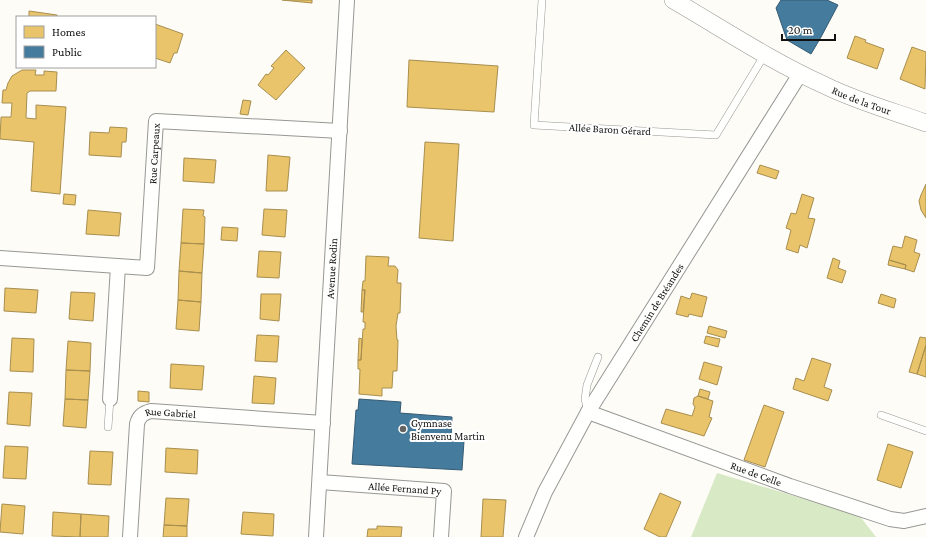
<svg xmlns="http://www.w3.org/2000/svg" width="926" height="537" font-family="'Crimson Pro',serif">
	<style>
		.forest { fill: #d8eac5 }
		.homes { fill: #e9c46a; stroke: #a88e4f }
		.public { fill: #457b9d; stroke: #355b73 }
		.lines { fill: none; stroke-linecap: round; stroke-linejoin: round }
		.service-casing { stroke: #979795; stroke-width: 8 }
		.minor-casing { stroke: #979795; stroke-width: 16 }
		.tertiary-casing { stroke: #979795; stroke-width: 18 }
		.service { stroke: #fffffe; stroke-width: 7 }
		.minor { stroke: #fffffe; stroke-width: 14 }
		.tertiary { stroke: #fffffe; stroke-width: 17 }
		.poi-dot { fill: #646362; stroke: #fff; stroke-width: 1.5 }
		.labels { text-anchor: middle; stroke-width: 4; stroke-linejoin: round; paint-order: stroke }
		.street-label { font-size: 11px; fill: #111; stroke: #fff }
		.poi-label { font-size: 11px; fill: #111; stroke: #fff; text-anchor: start }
	</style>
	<rect width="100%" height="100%" fill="#fdfcf7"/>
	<path class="forest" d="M717,473L859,515L876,537H691Z"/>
	<path class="homes" d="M282,0H312V3Z
		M29,11L57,15V17H29Z
		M155,24L183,34L177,53H174L170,63L155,58Z
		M855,36L866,40L865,42L884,49L877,69L847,58Z
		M912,47L926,52L925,89L900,79Z
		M286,50L305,68L276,100L258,85L266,74L268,75L274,68L271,66Z
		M409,60L498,66L494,112L407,107Z
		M22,70H36L35,75H44V71L57,72L56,91H30L27,93L26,118L36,119V105L66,107L60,194L31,191L34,142L0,139L1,117H11L12,103H2L3,90H6L8,83L12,76Z
		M243,100L251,101L248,115L240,114Z
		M110,127L127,128L126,142H122L121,157L89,155L90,132L109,133Z
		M425,142L459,144L453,241L419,238Z
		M268,155L290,157L287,191H266Z
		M184,158L216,160L214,183L183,181Z
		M760,165L779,171L776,179L757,173Z
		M926,184V218L921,210L919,201L921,195Z
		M64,194L76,195L75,205L63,204Z
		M802,194L814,198L808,218L815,219L807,248L800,245L798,253L786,249L791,230L786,228L791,213L796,214Z
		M183,209L204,210L203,216L205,217L204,244L181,243Z
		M264,209L287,210L285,237L262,235Z
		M88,210L121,213L119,236L86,234Z
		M222,227L238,228L237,241L221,240Z
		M905,236L917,240L914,252L920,254L914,272L905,269L906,265L889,260L893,246L902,248Z
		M181,243L204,244L202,273L179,271Z
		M259,251L281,252L279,278L257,277Z
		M366,256L389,257L388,266H395L398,270L397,283H401L400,313H398L396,326L397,340H398L397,371H393L392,388H382V396L359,394L360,369H358V360H361L363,329H365V322H363L365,290H362L363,281H365Z
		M833,258L840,261L838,268L846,271L842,283L827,278Z
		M889,260L906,265L905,269L888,265Z
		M179,271L202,273L201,302L178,300Z
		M5,288L38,290L36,313L4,311Z
		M362,290H365L363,312H361Z
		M71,292L95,293L93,321L69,319Z
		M692,293L707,297L702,317L689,314L688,317L676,314L681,296L690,299Z
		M261,294H281L279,321L260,319Z
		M881,294L896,299L894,308L878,303Z
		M178,300L201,302L199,331L176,329Z
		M709,326L727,331L725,338L707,333Z
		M257,335L279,336L277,362L255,361Z
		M706,336L720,339L718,347L704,343Z
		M920,337L926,338V345L917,374L909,372Z
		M12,338L34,339L33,372L10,371Z
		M359,338L362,339L361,360H358Z
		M68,341L91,343L90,371L66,370Z
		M926,345V377L917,374Z
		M812,358L831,364L824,387L832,390L828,401L793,389L796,378L804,381Z
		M704,362L722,367L717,385L699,379Z
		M171,364L204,366L202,390L170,388Z
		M66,370L90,371L88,400L65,399Z
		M254,376L276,378L274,404L252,403Z
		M700,389L710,392L708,399L698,396Z
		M138,391L149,392V402L138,401Z
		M9,392L32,393L30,426L7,424Z
		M698,396L713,401L709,417L712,418L704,436L661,423L666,409L692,416L695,407L693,404L694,398Z
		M65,399L88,400L86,428L63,426Z
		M764,405L784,412L765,467L744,460Z
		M888,444L913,452L901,488L877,480Z
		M5,446L28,447L26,479L3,478Z
		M166,448L198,450L197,474L165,472Z
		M90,451L113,452L111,485L88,484Z
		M660,493L681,502L666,537H660L644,529Z
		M166,498L189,499L187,526L164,525Z
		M483,499L506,500L503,537H481Z
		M2,504L25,506L23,534L0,532Z
		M53,512L81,514L80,537L52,536Z
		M243,512L274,514L273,536L241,534Z
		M81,514L109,516L108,537H80Z
		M164,525L187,526V537H163Z
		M377,526L402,527L401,537H367L368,529H377Z"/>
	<path class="public" d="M781,0H827L838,5L821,37L811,54L787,40L776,8Z
		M359,399L401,402L400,413L452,417L451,440L464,441L462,470L352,464L356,410H358Z"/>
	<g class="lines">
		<defs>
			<path id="service" d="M542,0L534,125L716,135L765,54
				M588,412L585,399L587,385L598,357
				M881,415L926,431
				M108,427L110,399"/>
			<g id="minor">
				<path id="s1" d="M0,258L147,268L156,121L340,131"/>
				<path d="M110,399L118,266"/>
				<path id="s2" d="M588,412L790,486L890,519L904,521L926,516"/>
				<path id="s3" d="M320,482L444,491L441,537"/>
				<path id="s4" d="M130,537L137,424C139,416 143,413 151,411L323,423"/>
				<path id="s5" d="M316,537L347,0"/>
				<path id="s6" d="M526,537L545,492L588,412L800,74"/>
			</g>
			<g id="tertiary">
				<path id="s7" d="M673,0C723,29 771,61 824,85C856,101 892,111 926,123"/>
			</g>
		</defs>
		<use href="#service" class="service-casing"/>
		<use href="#minor" class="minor-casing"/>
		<use href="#tertiary" class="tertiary-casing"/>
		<use href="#service" class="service"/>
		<use href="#minor" class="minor"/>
		<use href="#tertiary" class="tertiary"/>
	</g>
	<circle class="poi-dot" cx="403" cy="429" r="4"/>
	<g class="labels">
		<g class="street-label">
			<text dy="4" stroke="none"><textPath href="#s7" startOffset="214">Rue de la Tour</textPath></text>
			<text transform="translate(610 129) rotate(3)" y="4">Allée Baron Gérard</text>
			<text dy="4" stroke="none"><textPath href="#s1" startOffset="262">Rue Carpeaux</textPath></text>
			<text dy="4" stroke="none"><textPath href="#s5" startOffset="269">Avenue Rodin</textPath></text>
			<text dy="4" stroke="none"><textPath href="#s6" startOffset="269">Chemin de Bréandes</textPath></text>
			<text dy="4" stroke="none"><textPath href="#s4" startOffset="153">Rue Gabriel</textPath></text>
			<text dy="4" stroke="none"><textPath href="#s2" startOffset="179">Rue de Celle</textPath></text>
			<text dy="4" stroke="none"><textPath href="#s3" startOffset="85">Allée Fernand Py</textPath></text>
		</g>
		<g class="poi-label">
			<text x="411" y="427">Gymnase<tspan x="411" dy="13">Bienvenu Martin</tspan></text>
		</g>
	</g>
	<rect x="16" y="16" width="140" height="52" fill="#ffffff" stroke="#a0a0a0"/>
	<rect x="24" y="26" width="20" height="12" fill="#e9c46a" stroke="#a0a0a0"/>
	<text x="52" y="36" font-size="12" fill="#111111">Homes</text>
	<rect x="24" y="46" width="20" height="12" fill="#457b9d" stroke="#a0a0a0"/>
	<text x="52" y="56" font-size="12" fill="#111111">Public</text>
	<path d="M782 34v6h53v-6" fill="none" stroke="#111111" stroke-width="2"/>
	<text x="788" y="34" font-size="12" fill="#111111" stroke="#ffffff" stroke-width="3" paint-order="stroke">20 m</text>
</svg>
